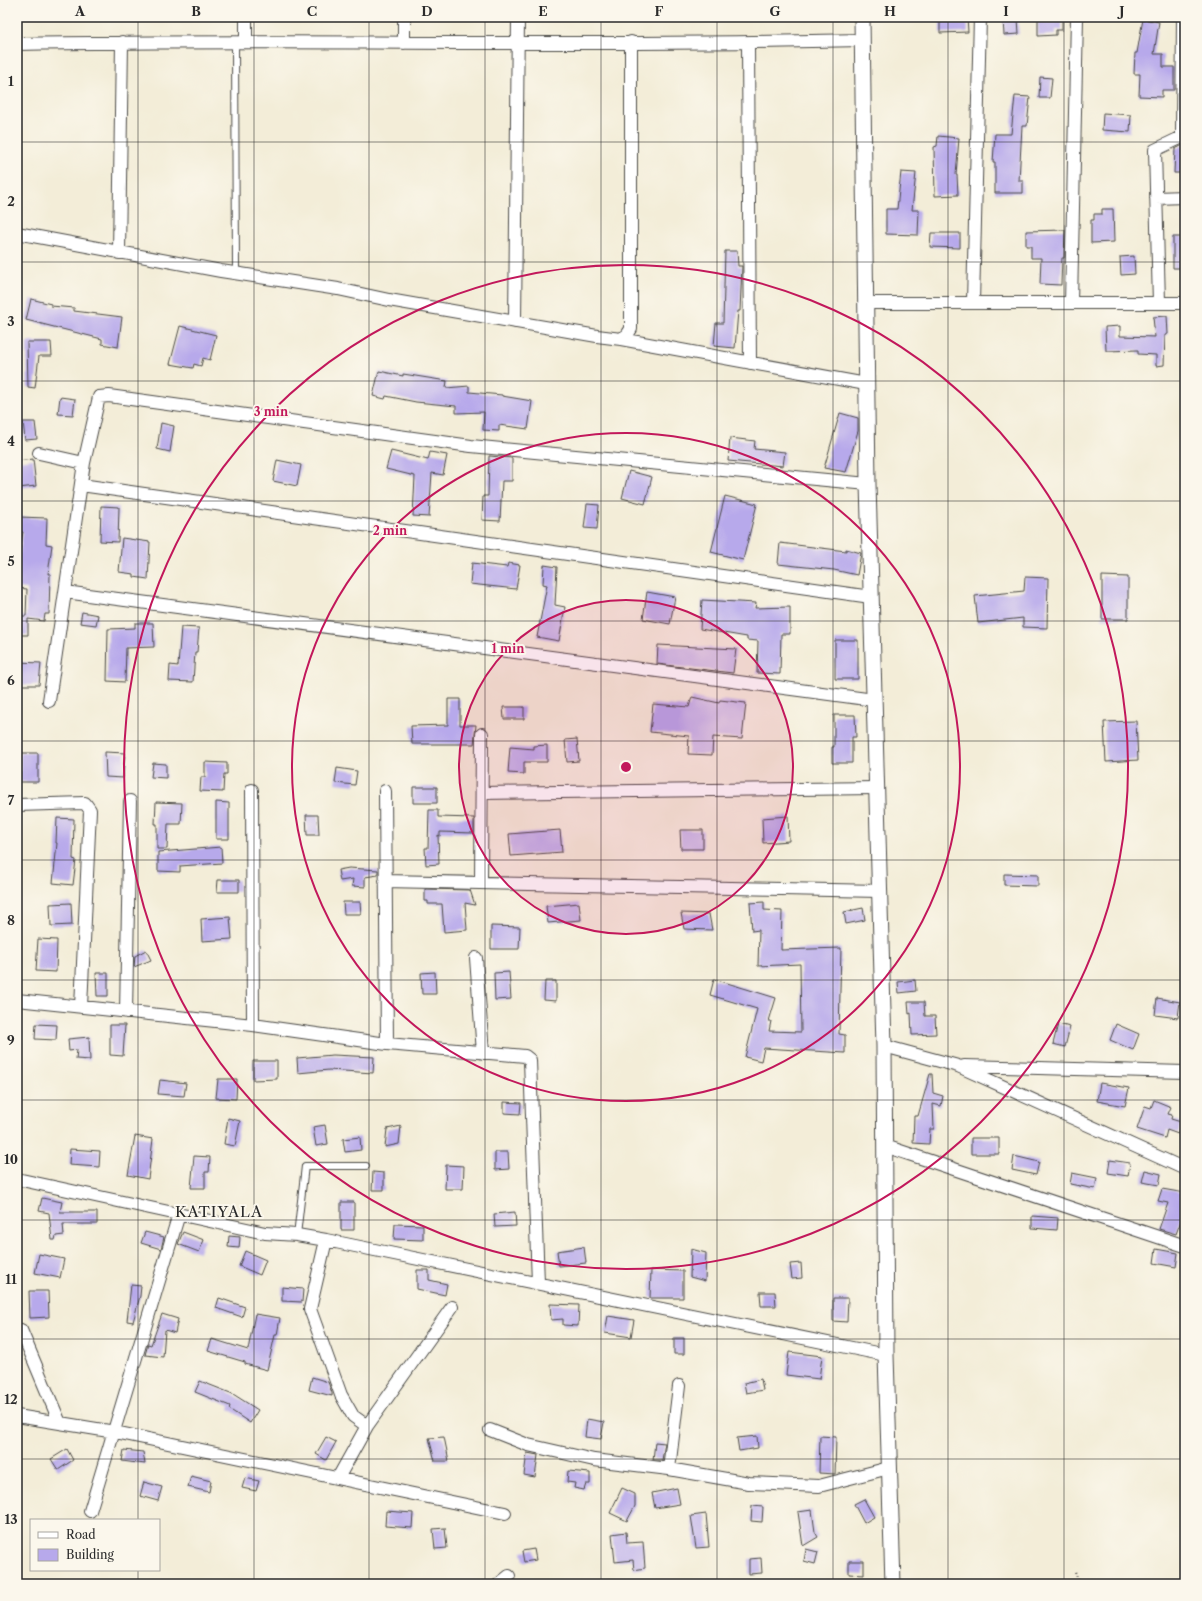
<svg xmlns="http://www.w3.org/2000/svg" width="1202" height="1601" font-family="'Libre Caslon Text',serif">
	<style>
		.building { fill: #b7a9eb }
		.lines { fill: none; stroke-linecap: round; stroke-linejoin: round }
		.service-casing { stroke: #494845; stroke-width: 8 }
		.minor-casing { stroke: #494845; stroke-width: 14 }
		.tertiary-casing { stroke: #494845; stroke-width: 17 }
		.path { stroke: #494845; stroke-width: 2.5; stroke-dasharray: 1 3; stroke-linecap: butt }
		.service { stroke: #fff; stroke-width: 6 }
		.minor { stroke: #fff; stroke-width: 12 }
		.tertiary { stroke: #fff; stroke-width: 15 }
		.grid { fill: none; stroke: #2b2b2b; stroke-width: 1; stroke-opacity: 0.55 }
		.ring { fill: none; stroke: #c2185b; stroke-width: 2 }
		.labels { text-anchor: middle; stroke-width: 4; stroke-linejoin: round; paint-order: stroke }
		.quarter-label { font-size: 15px; letter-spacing: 1px; fill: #2b2b2b; stroke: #fbf7ec }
		.centre { fill: #c2185b; stroke: #fbf7ec; stroke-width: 2 }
		.ring-label { font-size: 12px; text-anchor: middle; font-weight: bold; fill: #c2185b; stroke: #fbf7ec; stroke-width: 4; stroke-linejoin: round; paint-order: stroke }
		.neatline { fill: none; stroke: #2b2b2b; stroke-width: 1.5 }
		.grid-label { font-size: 13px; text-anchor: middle; font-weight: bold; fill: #2b2b2b }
	</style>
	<rect width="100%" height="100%" fill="#fbf7ec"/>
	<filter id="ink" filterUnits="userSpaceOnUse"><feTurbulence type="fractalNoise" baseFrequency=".025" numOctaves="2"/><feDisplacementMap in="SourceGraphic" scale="8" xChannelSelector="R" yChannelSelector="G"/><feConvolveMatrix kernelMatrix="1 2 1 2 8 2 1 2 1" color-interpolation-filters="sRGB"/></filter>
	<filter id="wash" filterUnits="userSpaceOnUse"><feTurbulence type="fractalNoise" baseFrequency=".012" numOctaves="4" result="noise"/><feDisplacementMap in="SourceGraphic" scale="16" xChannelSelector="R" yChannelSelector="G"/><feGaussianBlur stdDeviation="0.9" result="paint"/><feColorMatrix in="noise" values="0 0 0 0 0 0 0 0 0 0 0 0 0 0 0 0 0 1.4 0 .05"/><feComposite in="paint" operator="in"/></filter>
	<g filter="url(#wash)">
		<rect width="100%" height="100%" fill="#f3edd8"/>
		<g id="blocks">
			<path class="building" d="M940,17H967L968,32L940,33Z
				M1038,17H1062V30H1056V35L1038,36Z
				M1018,18L1019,34L1004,35L1003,19Z
				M1143,19L1159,22L1154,54H1163V67H1174V90H1162V97L1139,96L1140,74H1134L1135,53H1137Z
				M1040,77L1052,78L1050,98H1039Z
				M1015,96L1030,97L1027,126H1022L1019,181H1023V193H995V162H993L995,134H1011Z
				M1103,113L1131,115L1130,132L1102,130Z
				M938,136L959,138L956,175H957L958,195L935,196L934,147L937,146Z
				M1185,144V173H1174L1175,149Z
				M901,172L916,173L912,210H919L918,235L886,234V209H897Z
				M1102,209H1113L1114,242L1091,243V220H1094V214H1102Z
				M1065,230L1064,258H1062L1061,285L1040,284L1041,258H1031V246H1026V231Z
				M931,233H960V248L930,247Z
				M1173,237H1185V268H1173Z
				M725,251H737L738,266H742L740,311H738L735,348L714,346L716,323H723Z
				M1134,256L1135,274L1121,275L1120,257Z
				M31,299L51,304V306L74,308V311L122,317L118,347L102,344V339L26,320Z
				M1167,316L1168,334L1165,335L1164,365L1156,366V355L1138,354V350L1106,351L1105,327L1120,326V336L1155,337L1153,317Z
				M180,326L216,335L210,360L203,358L201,366L194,364L193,368L170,364Z
				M27,342H51L52,356H39L35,388L28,387Z
				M379,371L403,376V374L447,381L446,388L469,386V392L502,395V396L532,401L528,429L499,425V431L483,430L484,412L456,413V406L416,402L386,396L385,399L373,396Z
				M60,397L75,399L73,415L58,414Z
				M840,413L858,418V431L846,472L824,468Z
				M23,422H35L37,439L25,440Z
				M161,423L174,426L170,452L157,449Z
				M730,438L755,441L754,449L785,452L783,466L728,461Z
				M391,451L428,460L430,452L447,455L443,475L432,473L429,517L413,516L415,476L386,469Z
				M489,456L512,458V481H502L500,521L482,520L483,496H488Z
				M33,459L36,486L18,488L17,461Z
				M277,460L301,465L297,486L273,481Z
				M629,471L652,477L645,504L622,498Z
				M725,496L757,504L743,560L711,552Z
				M587,504L599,505L597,529L584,528Z
				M101,506L119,507L118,542L100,541Z
				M19,517L47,518L46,544L52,545L48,574H50L49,614H45L44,621L28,619V635H17V616H26L27,589L17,588V566L23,532L19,531Z
				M122,538L150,542L148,579L134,577V574L119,572Z
				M780,543L846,551V549L861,553L857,575L834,570L778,564Z
				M472,563L507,567L508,563L520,565L516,589L470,584Z
				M544,565L557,567L555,605L565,607L559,641L537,637L547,585L543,584Z
				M1102,576L1128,577V619H1102Z
				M1025,577L1048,578L1047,628L1023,627V618L978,623L975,596L1024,591Z
				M647,592L675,597L670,624L643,619Z
				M702,600L756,603L755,608L790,607V634H781L780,674L757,673L758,641L747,640V637L700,629Z
				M82,612L98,615L96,625L80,623Z
				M135,623H153L154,647L126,648L125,682L107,681L108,629L135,628Z
				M181,627L199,628L197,652H195L193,682L169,681L170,665L178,666Z
				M835,640H858V679H835Z
				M658,645L736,649L733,673L657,664Z
				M17,662L41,663L39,685H17Z
				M692,697L719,703L720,700L746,703L742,739L713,737L712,755L688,754L689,736L650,732L653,704L689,707Z
				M448,699H460V725H476L474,744H412L411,726L448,725Z
				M503,707H524V719H504Z
				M834,715H855L856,737H852V763H832V747H834Z
				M1136,721L1138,760L1106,762L1104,722Z
				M577,739L579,761L567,762L565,740Z
				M547,745V762H524V774L508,773L510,747L534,749V746Z
				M105,752L125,753L123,778L106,777Z
				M20,753H38V782H20Z
				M205,762L227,763V774H224L223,792L200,791L201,777H205Z
				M153,763L166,764V778L151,777Z
				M337,768L357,771L355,785L335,783Z
				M413,787H437V803H413Z
				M156,802L182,803L181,824H168L167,849H157V824H155Z
				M216,802L229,803V839H216Z
				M429,810H438V817L474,818V833L440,832V836L438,835L439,864L426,865L425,848H428Z
				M306,815H318L319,835H307Z
				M788,816L789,841L763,843L762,818Z
				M57,818L74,819L73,859L76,860L73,885L53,883L57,843H56Z
				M560,830L562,852L511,856L509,834Z
				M680,830H703V849H681Z
				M221,847L222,863L180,866V872L158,871V852Z
				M349,868L378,870V875L365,877V887L352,886L353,879L340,881L338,870Z
				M1004,874L1038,875V886L1004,885Z
				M218,880H239V892H217Z
				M425,889L470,890L475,905L465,903L467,930L444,932L442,904H428V901H425Z
				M343,902H360L361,914H344Z
				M764,902V910L782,911L781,950L841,948L839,1034L845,1035V1053L764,1048L761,1061L745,1057L757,1009L710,995L714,979L776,998L769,1021H771L769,1031L801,1032L800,964L758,966L759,930L752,931L750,903Z
				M71,903L72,925L51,926L50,904Z
				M579,903L581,920L548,923L546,906Z
				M863,908L865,920L846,924L844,912Z
				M681,913L709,914L712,930L684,929Z
				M230,917L232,939L202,941L201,919Z
				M491,926L520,927L519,949H491Z
				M38,939L57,940L56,972L36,971Z
				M146,950L151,960L134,967L135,956Z
				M435,972L436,994H422L421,973Z
				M509,972L511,999L495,1000L494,973Z
				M96,973H108V996H97Z
				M915,980L916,991L899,993L898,982Z
				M545,981H556V1001L544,1000Z
				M1157,998L1180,1002L1178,1018L1155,1015Z
				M908,1002H924L925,1016H935L936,1034L912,1035L911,1013L909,1014Z
				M36,1024L57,1025L56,1040L35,1039Z
				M1058,1024L1070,1027L1065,1047L1053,1044Z
				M1116,1024L1139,1034L1133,1050L1110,1040Z
				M110,1025H125L123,1056L110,1055Z
				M89,1037L90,1060L76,1059L77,1050L69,1051L68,1039Z
				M333,1055L374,1057L373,1073L329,1070L298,1073L297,1058Z
				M253,1061H277V1079L253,1080Z
				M930,1074H932L933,1093L943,1096L941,1106L933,1104L934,1129H930L929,1144L913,1143L914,1116H918Z
				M218,1079H237L236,1099L216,1098Z
				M160,1080L186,1083L184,1096L158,1094Z
				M1100,1083L1129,1088L1125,1106L1097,1101Z
				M1154,1100L1171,1107L1168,1114L1172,1115L1171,1119L1181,1122L1178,1134L1167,1130L1165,1138L1137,1129L1145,1106L1151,1108Z
				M504,1102L521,1103L520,1114L504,1113Z
				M228,1118L240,1121L235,1146L224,1144Z
				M325,1125L328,1144L316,1146L313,1127Z
				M401,1126L399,1144L385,1147L387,1129Z
				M135,1136L153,1139L148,1179L128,1175Z
				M360,1137L361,1150L345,1152L343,1139Z
				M971,1138H999V1154H971Z
				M70,1149L100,1151L99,1167L69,1165Z
				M495,1152H508L509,1169L495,1170Z
				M194,1156L210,1157L209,1172H205V1188H191Z
				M1014,1156L1039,1162L1036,1175L1012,1170Z
				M1110,1160L1130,1163L1128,1176L1108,1173Z
				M446,1165L464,1166L463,1189H445Z
				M1145,1170L1161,1174L1159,1185L1142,1182Z
				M373,1172L384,1173V1190H372Z
				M1072,1173L1097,1178L1095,1189L1070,1184Z
				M1162,1189L1185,1193V1210L1176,1234L1159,1229L1168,1203L1158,1201Z
				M42,1198L62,1202L60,1212H97V1224H63L64,1235L56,1236L55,1240H52L49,1213L39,1211Z
				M341,1202H354V1230H341Z
				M515,1212L516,1226L495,1227L494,1214Z
				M1032,1216L1058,1218L1057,1230L1032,1228Z
				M395,1224L423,1225V1240L394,1239Z
				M145,1232L164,1237L161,1249L141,1243Z
				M183,1232L204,1240L199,1252L178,1244Z
				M229,1236L240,1237L239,1248L228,1247Z
				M584,1247L586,1263L559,1266L557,1251Z
				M691,1249L706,1253L705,1281L690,1277Z
				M1156,1249L1178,1253L1176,1267L1154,1263Z
				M245,1251L266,1260L260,1275L239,1266Z
				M39,1254L64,1259L60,1278L35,1273Z
				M801,1263L802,1278L792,1279L790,1264Z
				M417,1270H429V1280L447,1284L445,1295L417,1289Z
				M651,1270L683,1271V1298H650Z
				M131,1285L141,1286L140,1296L133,1322L127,1321Z
				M282,1287L303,1289L302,1302L282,1301Z
				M29,1291H48L49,1317L30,1318Z
				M760,1292H775L776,1306H761Z
				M219,1298L245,1307L242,1317L216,1308Z
				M833,1298H848L847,1322L833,1321Z
				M550,1304L579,1305L578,1326L563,1325V1319L551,1320Z
				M162,1314L178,1319L175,1333L165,1330L163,1357L145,1355L148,1344L151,1345Z
				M255,1314L280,1318L277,1335H275L267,1370L245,1364V1362L208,1351L212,1339L248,1350Z
				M608,1316L634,1320L631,1337L605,1333Z
				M674,1338H684V1354H674Z
				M789,1352L822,1356L819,1379L786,1375Z
				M312,1377L328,1382L332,1393V1396L309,1390Z
				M761,1379L763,1390L746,1393L744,1383Z
				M200,1381L233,1394L258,1410L250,1423L229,1409L230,1406L195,1392Z
				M587,1419L604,1422L601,1439L585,1437Z
				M757,1436L758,1448L739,1451L737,1438Z
				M820,1436L836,1437L835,1474L819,1473Z
				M326,1437L336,1442L326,1460L316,1454Z
				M444,1437L449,1461H435L429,1438Z
				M655,1442L665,1443L662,1460H653Z
				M67,1449L73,1460L58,1470L51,1459Z
				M124,1450L143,1452L145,1464L122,1461Z
				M527,1453L538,1455L535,1477L524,1475Z
				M568,1471L590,1473V1484H586L584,1490L574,1488L575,1483L567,1482Z
				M191,1476L211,1481L209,1492L188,1487Z
				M245,1478L259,1481L256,1491L242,1488Z
				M144,1482L162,1487L158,1501L140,1496Z
				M622,1488L635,1494V1506L627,1521L610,1513Z
				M677,1488L680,1504L655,1508L652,1493Z
				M864,1499L874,1517L864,1523L854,1504Z
				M752,1506L763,1507L762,1522L751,1521Z
				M812,1510L815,1532L818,1537L803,1546L798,1512Z
				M386,1511L413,1513L412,1528L385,1526Z
				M706,1514L709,1547L696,1548L691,1516Z
				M445,1528L447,1548L435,1549L433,1529Z
				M626,1532L627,1543L643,1542L645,1568L634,1570L633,1560L615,1562L612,1534Z
				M534,1549L536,1560L524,1562L522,1551Z
				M806,1549L818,1552L815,1564L804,1561Z
				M761,1558L762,1573L749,1574V1559Z
				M849,1561H864V1575L849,1574Z"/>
		</g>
	</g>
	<g filter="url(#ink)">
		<use href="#blocks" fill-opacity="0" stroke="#494845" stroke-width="1"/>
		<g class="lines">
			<defs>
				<path id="service" d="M235,41L236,273
					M297,1235L305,1166H366"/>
				<path id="minor" d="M246,17V41
					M404,43V17
					M748,43L750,363
					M17,44C299,39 581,47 863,40
					M1156,198L1185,197
					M17,233L221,271L338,289L389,300L597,336L621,339L627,335L631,329V42
					M119,253L122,42
					M865,303H1185
					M973,303L980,17
					M1071,303L1077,17
					M1159,303L1155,150L1182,137L1183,17
					M515,322L518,17
					M621,339L866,384
					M39,453L84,463
					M81,485L871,597
					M65,592L874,700
					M49,701L84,463L99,397L109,396L471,446L868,484
					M252,790L253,1025
					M385,791L387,1044
					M482,793L877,788
					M17,805L85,803L90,810L81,1007
					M385,881L880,891
					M481,883L482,734
					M476,958L483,1053
					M17,1000L253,1025L387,1044L525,1056L530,1060L538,1283
					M126,1012L130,801
					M884,1046L958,1066L1185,1169
					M964,1066L1185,1072
					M885,1146L1185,1246
					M17,1179L265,1233L297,1235L326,1240L886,1355
					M326,1240L310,1309L341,1395L353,1416L367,1426L338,1478
					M17,1329L21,1330L60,1423
					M17,1416L115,1432L505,1513
					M367,1426L452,1307
					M490,1430L528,1445L594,1460L669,1469L749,1483L819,1486L889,1468
					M669,1469L679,1386
					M90,1511L179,1214
					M499,1584L509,1576"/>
				<path id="tertiary" d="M862,17L868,484L884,1046L886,1355L893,1584"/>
			</defs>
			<use href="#service" class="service-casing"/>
			<use href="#minor" class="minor-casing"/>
			<use href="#tertiary" class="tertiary-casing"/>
			<path class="path" d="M1075,1572L1080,1584"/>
			<use href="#service" class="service"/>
			<use href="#minor" class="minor"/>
			<use href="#tertiary" class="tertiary"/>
		</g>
	</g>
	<path class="grid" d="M138,17V1520M254,17V1584M369,17V1584M485,17V1584M601,17V1584M717,17V1584M833,17V1584M948,17V1584M1064,17V1584M17,142H1185M17,262H1185M17,381H1185M17,501H1185M17,621H1185M17,741H1185M17,860H1185M17,980H1185M17,1100H1185M17,1220H1185M17,1339H1185M17,1459H1185M138,1570V1584"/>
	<circle cx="626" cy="767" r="167" fill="#c2185b" fill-opacity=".12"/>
	<g class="ring">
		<circle cx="626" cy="767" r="167"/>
		<circle cx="626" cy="767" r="334"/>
		<circle cx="626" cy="767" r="502"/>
	</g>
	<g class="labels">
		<g class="quarter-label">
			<text x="219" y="1217">KATIYALA</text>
		</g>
	</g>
	<circle cx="626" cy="767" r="6" class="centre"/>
	<g class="ring-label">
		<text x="271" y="416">3 min</text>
		<text x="390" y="535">2 min</text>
		<text x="508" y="653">1 min</text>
	</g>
	<rect width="1202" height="1601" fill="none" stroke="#fbf7ec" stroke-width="44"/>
	<rect x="30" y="1519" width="130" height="52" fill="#fbf7ec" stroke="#a8a59f"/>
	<rect x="38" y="1532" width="20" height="6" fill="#ffffff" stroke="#a8a59f"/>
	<text x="66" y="1539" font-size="12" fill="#2b2b2b">Road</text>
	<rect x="38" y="1549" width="20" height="12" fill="#b7a9eb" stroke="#a8a59f"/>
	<text x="66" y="1559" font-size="12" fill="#2b2b2b">Building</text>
	<rect x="22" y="22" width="1158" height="1557" class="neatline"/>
	<g class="grid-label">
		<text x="80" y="16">A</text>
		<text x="196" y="16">B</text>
		<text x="312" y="16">C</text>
		<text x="427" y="16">D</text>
		<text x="543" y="16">E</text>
		<text x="659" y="16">F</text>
		<text x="775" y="16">G</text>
		<text x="890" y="16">H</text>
		<text x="1006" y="16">I</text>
		<text x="1122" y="16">J</text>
		<text x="11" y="86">1</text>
		<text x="11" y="206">2</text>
		<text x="11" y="326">3</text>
		<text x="11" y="446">4</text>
		<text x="11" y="566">5</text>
		<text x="11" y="685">6</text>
		<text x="11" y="805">7</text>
		<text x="11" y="925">8</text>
		<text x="11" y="1045">9</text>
		<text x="11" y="1164">10</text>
		<text x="11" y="1284">11</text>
		<text x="11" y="1404">12</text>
		<text x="11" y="1524">13</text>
	</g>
</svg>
